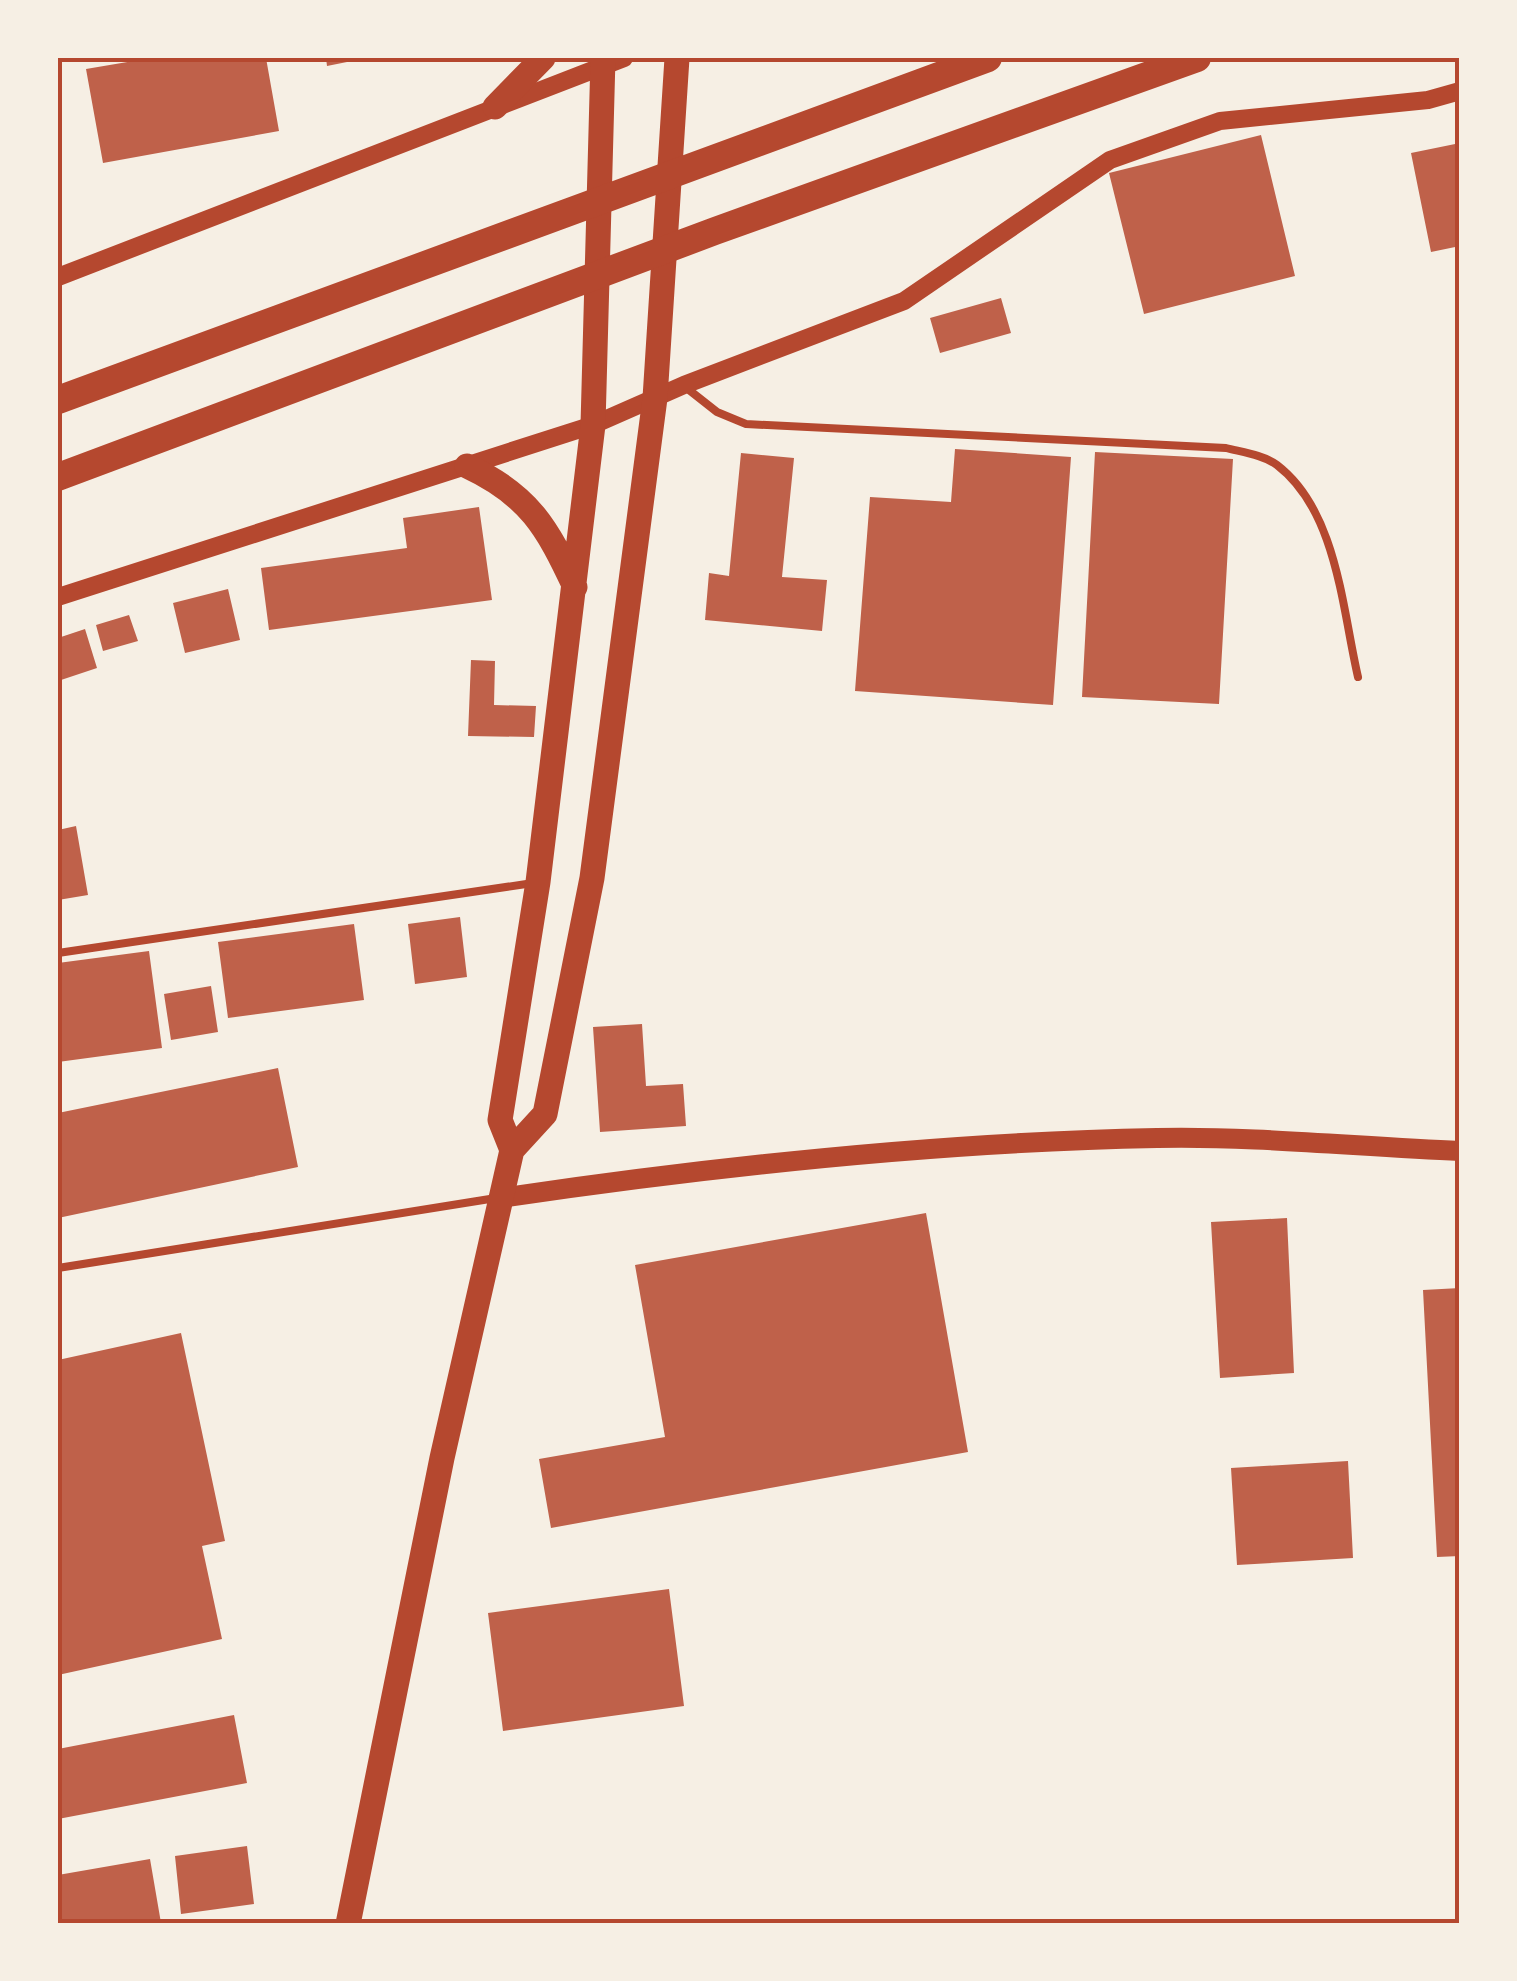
<svg xmlns="http://www.w3.org/2000/svg" width="1517" height="1981" font-family="Commissioner,sans-serif">
	<style>
		.building { fill: #bf614a }
		.lines { fill: none; stroke-linecap: round; stroke-linejoin: round }
		.service { stroke: #b5482f; stroke-width: 8 }
		.tertiary { stroke: #b5482f; stroke-width: 18 }
		.secondary { stroke: #b5482f; stroke-width: 20 }
		.primary { stroke: #b5482f; stroke-width: 25 }
		.trunk { stroke: #b5482f; stroke-width: 28 }
		.neatline { fill: none; stroke: #b5482f; stroke-width: 4 }
	</style>
	<rect width="100%" height="100%" fill="#f6efe4"/>
	<path class="building" d="M151,58H266L279,131L103,163L86,69Z
		M326,58H362V59L327,66Z
		M1261,135L1295,276L1144,314L1109,173Z
		M1460,143V246L1431,252L1411,153Z
		M1001,298L1011,333L940,353L930,318Z
		M955,449L1071,457L1053,705L855,691L870,497L951,502Z
		M1095,452L1233,459L1219,704L1082,697Z
		M741,453L794,458L782,577L827,580L822,631L705,620L709,573L729,576Z
		M479,507L492,600L269,630L261,568L407,548L403,518Z
		M228,589L240,640L185,653L173,603Z
		M129,615L138,641L103,651L96,625Z
		M85,629L97,668L58,681V638Z
		M471,660L495,661L494,705L536,706L534,737L468,736Z
		M76,826L88,895L58,900V830Z
		M460,917L467,977L415,984L408,924Z
		M354,924L364,1000L228,1018L218,942Z
		M149,951L162,1048L58,1062V963Z
		M211,986L218,1032L171,1040L164,994Z
		M642,1024L646,1086L683,1084L686,1126L600,1132L593,1027Z
		M278,1068L298,1167L58,1218V1113Z
		M926,1213L968,1452L551,1528L539,1459L665,1437L635,1265Z
		M1287,1218L1294,1373L1220,1378L1211,1222Z
		M1460,1288V1556L1437,1557L1423,1290Z
		M181,1333L225,1541L202,1546L222,1639L58,1675V1360Z
		M1348,1461L1353,1558L1237,1565L1231,1468Z
		M669,1589L684,1706L503,1731L488,1613Z
		M234,1715L247,1783L58,1819V1749Z
		M247,1846L254,1904L181,1914L175,1856Z
		M150,1859L161,1923L58,1924V1875Z"/>
	<g class="lines">
		<path class="service" d="M684,386L717,412L746,424L1226,448C1241,452 1264,455 1277,465C1337,511 1342,608 1358,677
			M58,953L533,883
			M58,1268L496,1198"/>
		<path class="tertiary" d="M58,277L624,58
			M58,597L593,425L684,385L904,301L1110,160L1220,121L1428,100L1460,91"/>
		<path class="secondary" d="M500,1198C717,1166 938,1142 1157,1138C1257,1136 1359,1147 1460,1151"/>
		<path class="primary" d="M495,107L543,58
			M467,466C529,495 547,527 575,587
			M512,1150L545,1114L592,878L655,398L677,58
			M348,1924L442,1458L512,1150L500,1120L538,882L593,425L603,58"/>
		<path class="trunk" d="M58,400L988,58
			M58,477L715,231L1197,58"/>
	</g>
	<rect width="1517" height="1981" fill="none" stroke="#f6efe4" stroke-width="120"/>
	<rect x="60" y="60" width="1397" height="1861" class="neatline"/>
</svg>
